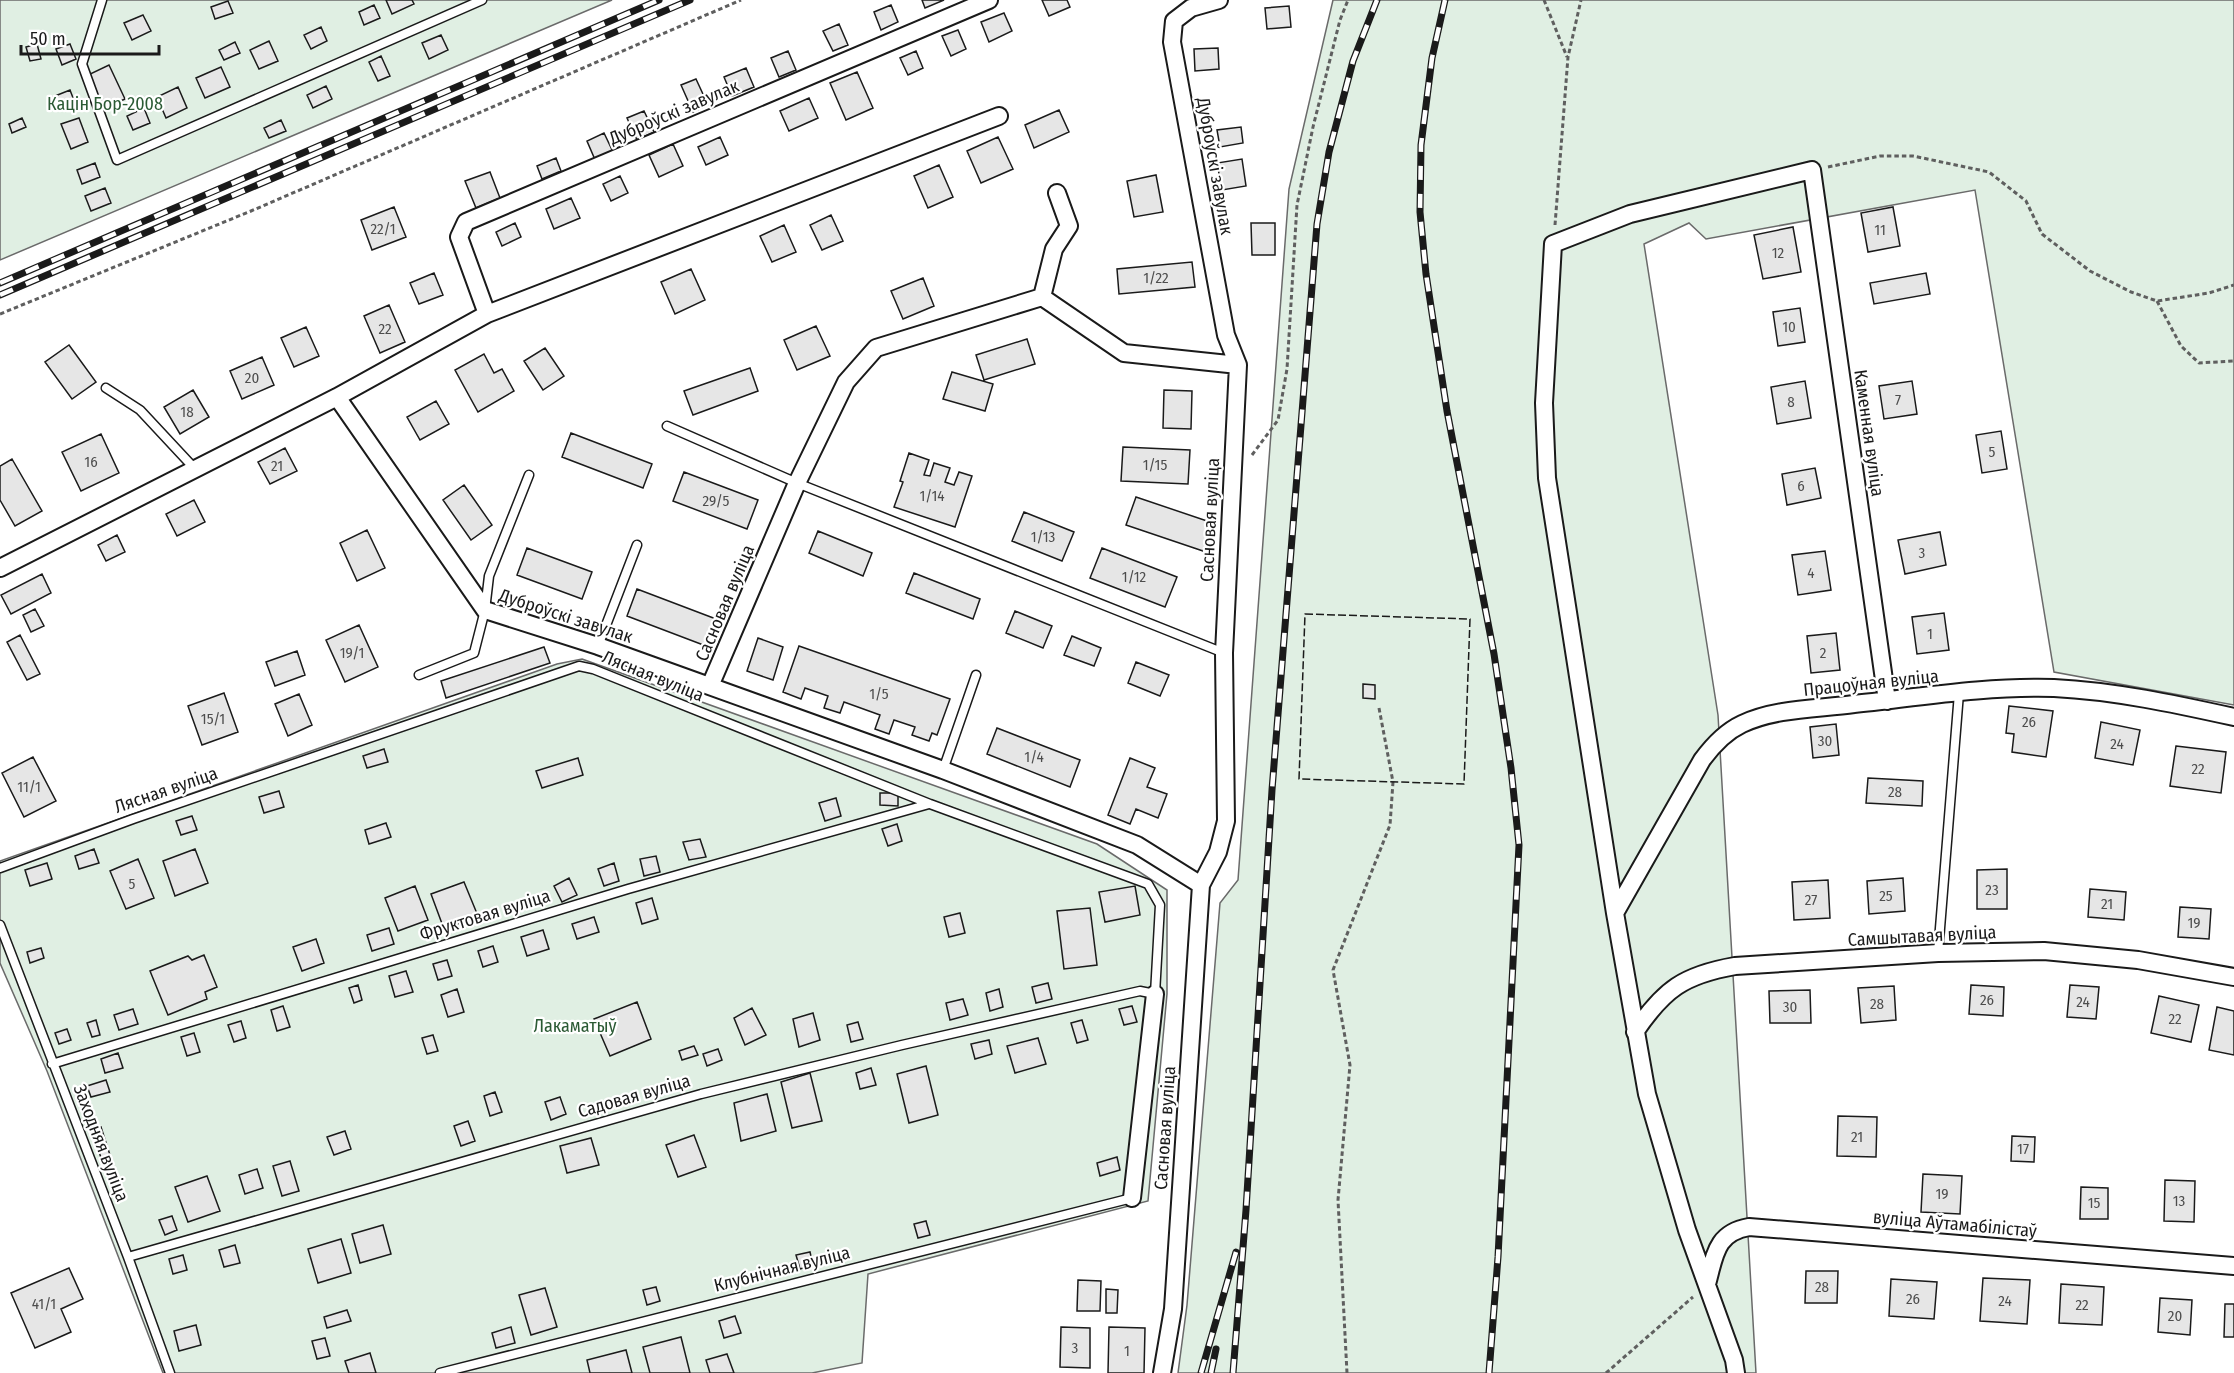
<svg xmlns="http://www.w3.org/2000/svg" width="2234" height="1373" font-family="'Fira Sans Condensed',sans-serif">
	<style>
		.green { fill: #e0efe3; stroke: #6a6a6a; stroke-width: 1.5 }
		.building { fill: #e6e6e6; stroke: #1a1a1a; stroke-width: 1.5 }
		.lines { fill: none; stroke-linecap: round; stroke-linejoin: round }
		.service-casing { stroke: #1a1a1a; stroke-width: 11 }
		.minor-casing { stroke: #1a1a1a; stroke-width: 20 }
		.path { stroke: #5f5f5f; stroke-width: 3; stroke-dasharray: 4.5 3; stroke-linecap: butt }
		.service { stroke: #fff; stroke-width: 8 }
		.minor { stroke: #fff; stroke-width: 16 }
		.rail-casing { stroke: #1a1a1a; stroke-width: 7 }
		.rail { stroke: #fff; stroke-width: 4.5; stroke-dasharray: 14; stroke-linecap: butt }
		.fence { stroke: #1a1a1a; stroke-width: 1.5; stroke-dasharray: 8 3; stroke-linecap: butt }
		.labels { text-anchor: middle; stroke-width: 4.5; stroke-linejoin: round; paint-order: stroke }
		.number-label { font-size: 15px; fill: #4d4d4d }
		.park-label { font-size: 18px; fill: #2b5a34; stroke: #fff }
		.street-label { font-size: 18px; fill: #1a1a1a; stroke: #fff }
	</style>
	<rect width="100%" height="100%" fill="#fff"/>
	<path class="green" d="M0,0H612L0,260Z
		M1333,0H2234V705L2054,672L1975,190L1706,239L1689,223L1644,244L1718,715L1756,1373H1178L1187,1305L1220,903L1238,880L1289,189Z
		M582,659L1097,844L1167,890V994L1148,1201L868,1274L862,1363L812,1373H163L47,1071L0,963V861L557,664Z"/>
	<path class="building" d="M386,0H412L414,4L392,14Z
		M922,0H944L925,8Z
		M1042,0H1067L1070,7L1049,16Z
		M228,1L233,13L215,19L211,7Z
		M374,5L380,18L364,25L359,12Z
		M891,5L898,22L881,30L874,12Z
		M1289,6L1291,27L1267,29L1265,8Z
		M1004,13L1012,31L989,42L981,22Z
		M143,15L151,31L132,40L124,23Z
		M839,24L848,45L833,51L823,31Z
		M321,27L327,41L311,49L304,35Z
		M958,30L966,49L951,56L942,36Z
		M441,35L448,50L429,59L422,43Z
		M269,41L278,61L259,69L250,50Z
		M235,42L240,53L224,60L219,50Z
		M37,44L41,59L30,61L26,47Z
		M70,44L76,59L62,65L56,49Z
		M1218,48L1219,69L1195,71L1194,49Z
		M788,51L796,70L779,77L771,58Z
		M916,51L923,68L908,75L900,58Z
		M381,56L390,76L378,81L369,62Z
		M109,65L125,99L104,108L88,75Z
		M221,67L230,87L205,98L196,78Z
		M746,68L754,87L732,96L724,77Z
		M857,72L873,108L846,120L830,83Z
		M696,79L708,105L693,112L681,85Z
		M326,86L332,99L313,108L307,95Z
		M178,87L187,108L166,118L157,97Z
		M70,90L75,103L55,111L50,98Z
		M809,98L818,118L789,131L780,111Z
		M144,108L150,123L133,130L127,116Z
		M1059,110L1069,132L1034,148L1025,125Z
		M644,111L654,132L637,140L627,118Z
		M22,118L26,127L12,133L9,124Z
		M79,118L88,142L71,149L61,124Z
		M281,120L286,131L269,138L264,128Z
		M1241,127L1243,143L1220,147L1217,130Z
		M604,133L614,154L596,162L587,141Z
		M720,137L728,155L706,165L698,147Z
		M998,137L1013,169L981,183L967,151Z
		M673,144L683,166L659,177L649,155Z
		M556,158L561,171L542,179L537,166Z
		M1242,159L1246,186L1222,190L1217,163Z
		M95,163L100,177L82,184L77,170Z
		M939,165L953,197L928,208L914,176Z
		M490,172L500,198L476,208L465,181Z
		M1156,175L1163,212L1134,217L1127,181Z
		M620,176L628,193L611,201L603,184Z
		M105,188L111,203L91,211L85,196Z
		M571,198L580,218L554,229L546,209Z
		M394,207L406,237L372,250L361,220Z
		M1893,207L1900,246L1868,252L1861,213Z
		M831,215L843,241L822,250L810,225Z
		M515,223L521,237L502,246L496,232Z
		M1251,223H1275V255H1252Z
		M784,225L796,252L772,262L760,236Z
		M1793,227L1801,272L1763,279L1754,235Z
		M1192,262L1195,287L1119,294L1117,269Z
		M691,269L705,300L675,314L661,282Z
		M434,273L443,295L419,304L410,283Z
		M1926,273L1930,294L1874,304L1870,283Z
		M923,278L934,306L903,319L891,291Z
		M389,305L405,342L380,353L364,316Z
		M1800,308L1805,342L1778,346L1773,312Z
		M816,326L830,356L797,370L784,340Z
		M306,327L319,356L294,367L281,338Z
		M1027,339L1035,364L984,380L976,355Z
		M69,345L96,382L72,399L45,362Z
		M545,348L564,376L543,390L524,361Z
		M484,354L494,373L502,369L514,391L478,412L455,370Z
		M262,357L274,385L242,399L230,371Z
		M750,368L758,391L693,415L684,391Z
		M952,372L993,384L985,411L943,399Z
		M1805,381L1811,418L1777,424L1771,387Z
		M1912,381L1917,414L1884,419L1879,386Z
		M193,390L209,417L180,434L164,407Z
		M1164,390L1192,391L1191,429L1163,428Z
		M436,401L449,424L420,440L407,417Z
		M2001,431L2007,469L1982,473L1976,435Z
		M571,433L652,464L643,488L562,457Z
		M101,434L119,473L81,491L62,452Z
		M1123,447L1190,450L1188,484L1121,481Z
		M285,448L297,471L270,484L258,462Z
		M909,453L929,460L924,475L930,476L934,463L950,468L945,482L954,485L959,472L972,476L955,527L894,507L903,482L900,481Z
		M12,459L42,511L15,526L0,500V466Z
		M1815,468L1821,498L1787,505L1782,474Z
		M684,472L758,500L747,529L673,501Z
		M464,485L492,525L471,540L443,500Z
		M1136,497L1213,523L1203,551L1126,525Z
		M194,500L205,522L177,536L166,514Z
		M1024,512L1074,532L1062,561L1012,541Z
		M367,530L385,568L357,581L340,543Z
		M818,531L872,553L863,576L809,553Z
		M1940,532L1946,565L1905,574L1898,540Z
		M117,535L125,552L106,561L98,545Z
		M527,548L592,572L582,599L517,575Z
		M1102,548L1177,577L1165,607L1090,578Z
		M1825,551L1831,590L1798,595L1792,555Z
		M914,573L980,599L973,619L906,593Z
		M42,574L51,593L11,614L1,595Z
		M637,589L716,619L706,646L627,616Z
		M35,609L44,626L31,632L23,615Z
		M1015,611L1052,626L1043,648L1006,633Z
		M1944,613L1949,650L1917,654L1912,617Z
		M359,625L378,667L345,682L326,640Z
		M1836,633L1840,670L1811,673L1807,636Z
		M20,635L40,674L27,680L7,642Z
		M1072,636L1101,648L1094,666L1064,655Z
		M758,638L783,647L773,680L747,671Z
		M799,646L950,699L937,735L932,733L929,741L912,735L915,727L894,720L889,734L875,729L880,715L844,702L840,713L824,708L828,696L805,688L801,699L783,692Z
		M544,647L550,663L446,698L441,681Z
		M297,651L305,675L275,686L266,662Z
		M1136,662L1169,675L1160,696L1128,683Z
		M1363,684L1375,685V699L1363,698Z
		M224,693L238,732L202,745L188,706Z
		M299,694L312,725L288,736L275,704Z
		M2009,706L2053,711L2046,757L2012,752L2014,734L2006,733Z
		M2101,722L2140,730L2133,765L2095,758Z
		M1836,724L1839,755L1813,758L1810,727Z
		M997,728L1080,760L1070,787L987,754Z
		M2176,746L2226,752L2221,793L2170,786Z
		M384,749L388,762L367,768L363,756Z
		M33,757L56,801L24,817L2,773Z
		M578,758L583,775L542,788L536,771Z
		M1130,758L1155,768L1147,787L1167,794L1158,818L1136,809L1130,824L1108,815Z
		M1868,778L1923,781L1922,806L1866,803Z
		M279,791L284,807L264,813L259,797Z
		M880,793H898V806L880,805Z
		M836,798L841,816L825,821L819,803Z
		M192,816L197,830L181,835L176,821Z
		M386,823L391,837L369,844L365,830Z
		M897,824L902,841L888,846L882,829Z
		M700,839L706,857L689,860L683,842Z
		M94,849L99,863L79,869L75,856Z
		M195,849L208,883L175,896L163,861Z
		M656,856L660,872L644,876L640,859Z
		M138,859L154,898L126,909L110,871Z
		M47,863L52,879L30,886L25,870Z
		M614,863L619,881L604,886L598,869Z
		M2007,869V909H1977V870Z
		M569,878L577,895L562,902L554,886Z
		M1903,878L1905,911L1869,914L1867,881Z
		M1828,880L1830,918L1794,920L1792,882Z
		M464,882L478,916L444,929L431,894Z
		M415,886L428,920L398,931L385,898Z
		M1135,886L1140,915L1105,922L1099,892Z
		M2090,889L2126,892L2124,920L2088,917Z
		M652,898L658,919L642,924L636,903Z
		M2180,907L2211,909L2209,939L2178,937Z
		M1090,908L1097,965L1064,969L1057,911Z
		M960,913L965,933L949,937L944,917Z
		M594,917L599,932L577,939L572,924Z
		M389,928L394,944L372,951L367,935Z
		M543,930L549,949L527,956L521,937Z
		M316,939L324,963L302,971L293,947Z
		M493,946L498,962L483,967L478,951Z
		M41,948L44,958L30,963L27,952Z
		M204,955L217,987L205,992L207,999L168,1015L150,971L188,956L192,960Z
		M447,960L452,976L438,980L433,964Z
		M406,971L413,992L395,997L389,976Z
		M1048,983L1052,999L1036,1003L1032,987Z
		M358,985L362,1000L354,1003L349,988Z
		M1971,985L2004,987L2003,1016L1969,1014Z
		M2070,985L2099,987L2096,1019L2067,1017Z
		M1894,986L1896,1020L1861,1023L1858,988Z
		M457,989L464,1012L448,1017L441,995Z
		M999,989L1003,1007L990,1011L986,993Z
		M1810,990L1811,1023H1770L1769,991Z
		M2159,996L2199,1005L2191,1042L2151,1033Z
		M963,999L968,1015L950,1020L946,1003Z
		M637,1002L651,1039L610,1056L594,1019Z
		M283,1006L290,1027L277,1031L271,1010Z
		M1132,1006L1137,1022L1124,1025L1119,1009Z
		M2217,1007L2234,1011V1055L2209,1050Z
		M752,1008L766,1035L745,1045L734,1018Z
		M133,1009L138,1024L119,1030L114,1015Z
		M813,1013L820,1040L799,1047L793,1019Z
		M96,1020L100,1035L92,1037L87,1023Z
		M1082,1020L1088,1040L1077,1043L1071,1023Z
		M241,1021L246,1038L234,1042L228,1025Z
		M858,1022L863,1039L851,1042L847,1025Z
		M67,1029L71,1040L59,1044L55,1033Z
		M194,1033L200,1052L187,1056L181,1037Z
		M433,1035L438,1051L427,1054L422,1038Z
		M1038,1038L1046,1064L1015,1073L1007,1046Z
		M989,1040L992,1054L975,1059L971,1044Z
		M694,1046L698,1055L682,1060L679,1051Z
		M718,1049L722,1060L707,1066L703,1054Z
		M118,1053L123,1068L105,1073L101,1059Z
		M926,1066L938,1115L909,1123L897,1074Z
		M871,1068L876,1085L860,1089L856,1073Z
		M810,1073L822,1121L792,1128L781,1082Z
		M106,1080L110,1092L91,1097L87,1086Z
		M495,1092L502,1112L490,1116L484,1096Z
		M767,1094L776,1131L741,1141L734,1103Z
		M560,1097L566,1114L551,1120L545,1102Z
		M1838,1116L1877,1117L1876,1157L1837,1156Z
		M468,1121L475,1141L461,1146L454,1126Z
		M101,1127L110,1155L101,1158L92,1129Z
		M345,1131L351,1149L334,1155L327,1137Z
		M694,1135L706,1167L678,1177L666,1145Z
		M2012,1136L2035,1137L2034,1162L2011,1161Z
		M591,1138L599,1165L567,1173L560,1146Z
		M1117,1157L1120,1170L1100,1176L1097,1163Z
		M290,1161L299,1191L282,1196L273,1166Z
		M257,1169L263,1188L245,1194L239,1175Z
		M1923,1174L1962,1176L1960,1214L1921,1212Z
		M207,1176L220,1211L188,1222L175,1187Z
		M2165,1180L2195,1181L2194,1222L2164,1221Z
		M2081,1187L2108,1188V1219H2080Z
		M172,1216L177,1230L165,1235L159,1220Z
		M926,1221L930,1235L918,1238L914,1224Z
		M383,1225L391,1254L360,1263L352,1234Z
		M341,1239L351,1273L318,1283L308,1249Z
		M235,1245L240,1263L224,1267L219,1250Z
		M810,1252L813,1265L800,1269L796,1255Z
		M183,1255L187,1270L173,1274L169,1259Z
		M69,1268L83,1299L61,1309L71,1332L35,1348L11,1293Z
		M1806,1271H1838L1837,1303H1805Z
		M1983,1278L2030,1280L2027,1324L1980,1321Z
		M1891,1279L1937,1282L1934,1319L1889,1316Z
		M1078,1280L1101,1281L1100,1311H1077Z
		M2061,1284L2104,1287L2102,1325L2059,1323Z
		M656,1287L660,1301L647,1305L643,1290Z
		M545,1288L557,1327L531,1335L519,1295Z
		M1106,1289L1118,1290L1117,1313H1106Z
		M2160,1298L2192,1300L2190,1335L2158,1332Z
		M2225,1304H2234V1337H2224Z
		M347,1310L351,1321L327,1328L324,1317Z
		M735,1316L741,1333L724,1338L719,1321Z
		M196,1325L201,1345L179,1351L174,1331Z
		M511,1327L515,1343L496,1348L492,1333Z
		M1061,1327L1090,1328V1368L1060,1367Z
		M1109,1327L1145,1328L1144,1373H1108Z
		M681,1337L690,1373H650L643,1347Z
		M325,1338L330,1356L317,1359L312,1341Z
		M626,1350L632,1373H590L587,1360Z
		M370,1353L376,1373H349L345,1361Z
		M727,1354L734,1373H710L706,1360Z"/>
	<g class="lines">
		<defs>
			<path id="service" d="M102,0L82,64L117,160L482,0
				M106,388L140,410L195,469
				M667,426L797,483L1224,653
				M598,646L637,545
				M419,675L474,653L485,610L489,576L529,475
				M943,770L976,675
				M0,868L133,819L579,666L593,669L930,804L1148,884L1160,905L1155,994L1140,991L902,1045L701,1094L128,1257
				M0,925L128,1257L170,1373
				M1938,953L1959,693
				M52,1064L628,889L929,804
				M440,1373L1132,1198"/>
			<path id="minor" d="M1057,193L1069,226L1054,249L1042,297L1124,353L1238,365
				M487,314L459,237L466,222L989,0
				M337,397L485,610L598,646L943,770L1137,845L1201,885L1173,1309L1162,1373
				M0,568L337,397L487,314L999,116
				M710,686L797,483L846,382L876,348L1042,297
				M1201,885L1218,852L1226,821L1224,653L1238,365L1226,335L1172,42L1174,21L1191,8L1219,0
				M1615,913L1702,760C1713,745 1725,732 1742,724C1776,708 1818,709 1854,704C1920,697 1987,686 2054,688C2115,691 2175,704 2234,717
				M1635,1032C1664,989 1684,975 1735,966L1938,953L2044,951L2138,960L2234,977
				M1132,1198L1155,994
				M1707,1284C1715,1256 1715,1233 1749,1227L2234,1266
				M1736,1373L1734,1360L1687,1230L1647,1094L1615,913L1547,478L1544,403L1553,244L1630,214L1812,170L1887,701"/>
		</defs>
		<use href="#service" class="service-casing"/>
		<use href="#minor" class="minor-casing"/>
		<path class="path" d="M1544,0L1567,57
			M1828,167L1880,156H1913L1989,172L2026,201L2042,234L2090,271L2131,292L2157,301L2209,293L2234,285
			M1555,225L1568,57L1581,0
			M2157,301L2181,346L2199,363L2234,361
			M0,314L251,211L741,0
			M1252,455L1278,420L1287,369L1297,205L1313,127L1340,20L1348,0
			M1347,1373L1338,1200L1350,1065L1333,970L1390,825L1393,782L1379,708
			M1606,1373L1693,1297"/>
		<use href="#service" class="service"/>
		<use href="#minor" class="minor"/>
		<defs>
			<path id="rail" d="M1445,0L1432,58L1421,145L1420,212L1426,274L1447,411L1494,654L1511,768L1519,845L1498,1257L1489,1373
				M0,283L659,0
				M0,295L690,0
				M1201,1373L1236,1252
				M1211,1373L1216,1349
				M1233,1373L1246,1210L1272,790L1317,224L1329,152L1353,61L1377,0"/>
		</defs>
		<use href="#rail" class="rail-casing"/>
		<use href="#rail" class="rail"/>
		<path class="fence" d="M1305,614L1470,619L1464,784L1299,779Z"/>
	</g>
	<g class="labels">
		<g class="number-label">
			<text x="383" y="234">22/1</text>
			<text x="1880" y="235">11</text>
			<text x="1778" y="258">12</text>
			<text x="1156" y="283">1/22</text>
			<text x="1789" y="332">10</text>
			<text x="385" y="334">22</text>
			<text x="252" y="383">20</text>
			<text x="1898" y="405">7</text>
			<text x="1791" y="407">8</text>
			<text x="187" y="417">18</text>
			<text x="1992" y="457">5</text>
			<text x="91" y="467">16</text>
			<text x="1155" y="470">1/15</text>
			<text x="277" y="471">21</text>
			<text x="1801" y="491">6</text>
			<text x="932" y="501">1/14</text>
			<text x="716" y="506">29/5</text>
			<text x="1043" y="542">1/13</text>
			<text x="1922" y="558">3</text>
			<text x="1811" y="578">4</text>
			<text x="1134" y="582">1/12</text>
			<text x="1930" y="639">1</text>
			<text x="352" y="658">19/1</text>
			<text x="1823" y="658">2</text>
			<text x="879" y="699">1/5</text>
			<text x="213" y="724">15/1</text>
			<text x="2029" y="727">26</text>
			<text x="1825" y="746">30</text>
			<text x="2117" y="749">24</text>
			<text x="1034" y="762">1/4</text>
			<text x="2198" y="774">22</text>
			<text x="29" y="792">11/1</text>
			<text x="1895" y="797">28</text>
			<text x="132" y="889">5</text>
			<text x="1992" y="895">23</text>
			<text x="1886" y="901">25</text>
			<text x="1811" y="905">27</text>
			<text x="2107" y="909">21</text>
			<text x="2194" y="928">19</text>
			<text x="1987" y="1005">26</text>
			<text x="2083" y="1007">24</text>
			<text x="1877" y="1009">28</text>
			<text x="1790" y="1012">30</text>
			<text x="2175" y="1024">22</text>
			<text x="1857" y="1142">21</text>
			<text x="2023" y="1154">17</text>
			<text x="1942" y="1199">19</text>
			<text x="2179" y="1206">13</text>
			<text x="2094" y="1208">15</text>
			<text x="1822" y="1292">28</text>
			<text x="1913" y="1304">26</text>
			<text x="2005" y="1306">24</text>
			<text x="44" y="1309">41/1</text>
			<text x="2082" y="1310">22</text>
			<text x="2175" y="1321">20</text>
			<text x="1075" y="1353">3</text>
			<text x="1127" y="1356">1</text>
		</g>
		<g class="park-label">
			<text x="105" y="110">Кацін Бор-2008</text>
			<text x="575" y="1032">Лакаматыў</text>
		</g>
		<g class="street-label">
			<text transform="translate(674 112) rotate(-23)" y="6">Дуброўскі завулак</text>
			<text transform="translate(1215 166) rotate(80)" y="6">Дуброўскі завулак</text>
			<text transform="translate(1869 433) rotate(82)" y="6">Каменная вуліца</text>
			<text transform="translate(1210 520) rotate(-87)" y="6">Сасновая вуліца</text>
			<text transform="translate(725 603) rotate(-67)" y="6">Сасновая вуліца</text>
			<text transform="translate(566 616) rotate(18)" y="6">Дуброўскі завулак</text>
			<text transform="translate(653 676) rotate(22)" y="6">Лясная вуліца</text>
			<text transform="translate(1871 683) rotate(-6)" y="6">Працоўная вуліца</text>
			<text transform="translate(166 790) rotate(-19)" y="6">Лясная вуліца</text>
			<text transform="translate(485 915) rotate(-17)" y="6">Фруктовая вуліца</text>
			<text transform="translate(1922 936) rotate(-3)" y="6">Самшытавая вуліца</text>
			<text transform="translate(634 1096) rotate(-16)" y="6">Садовая вуліца</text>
			<text transform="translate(1165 1128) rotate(-86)" y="6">Сасновая вуліца</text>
			<text transform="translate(101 1143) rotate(69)" y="6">Заходняя вуліца</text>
			<text transform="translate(1955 1224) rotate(5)" y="6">вуліца Аўтамабілістаў</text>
			<text transform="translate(782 1269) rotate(-14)" y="6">Клубнічная вуліца</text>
		</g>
	</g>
	<path d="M21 45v9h138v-9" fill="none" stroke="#1a1a1a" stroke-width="3"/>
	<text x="30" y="45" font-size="18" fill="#1a1a1a" stroke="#ffffff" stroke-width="4.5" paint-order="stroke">50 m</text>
</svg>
